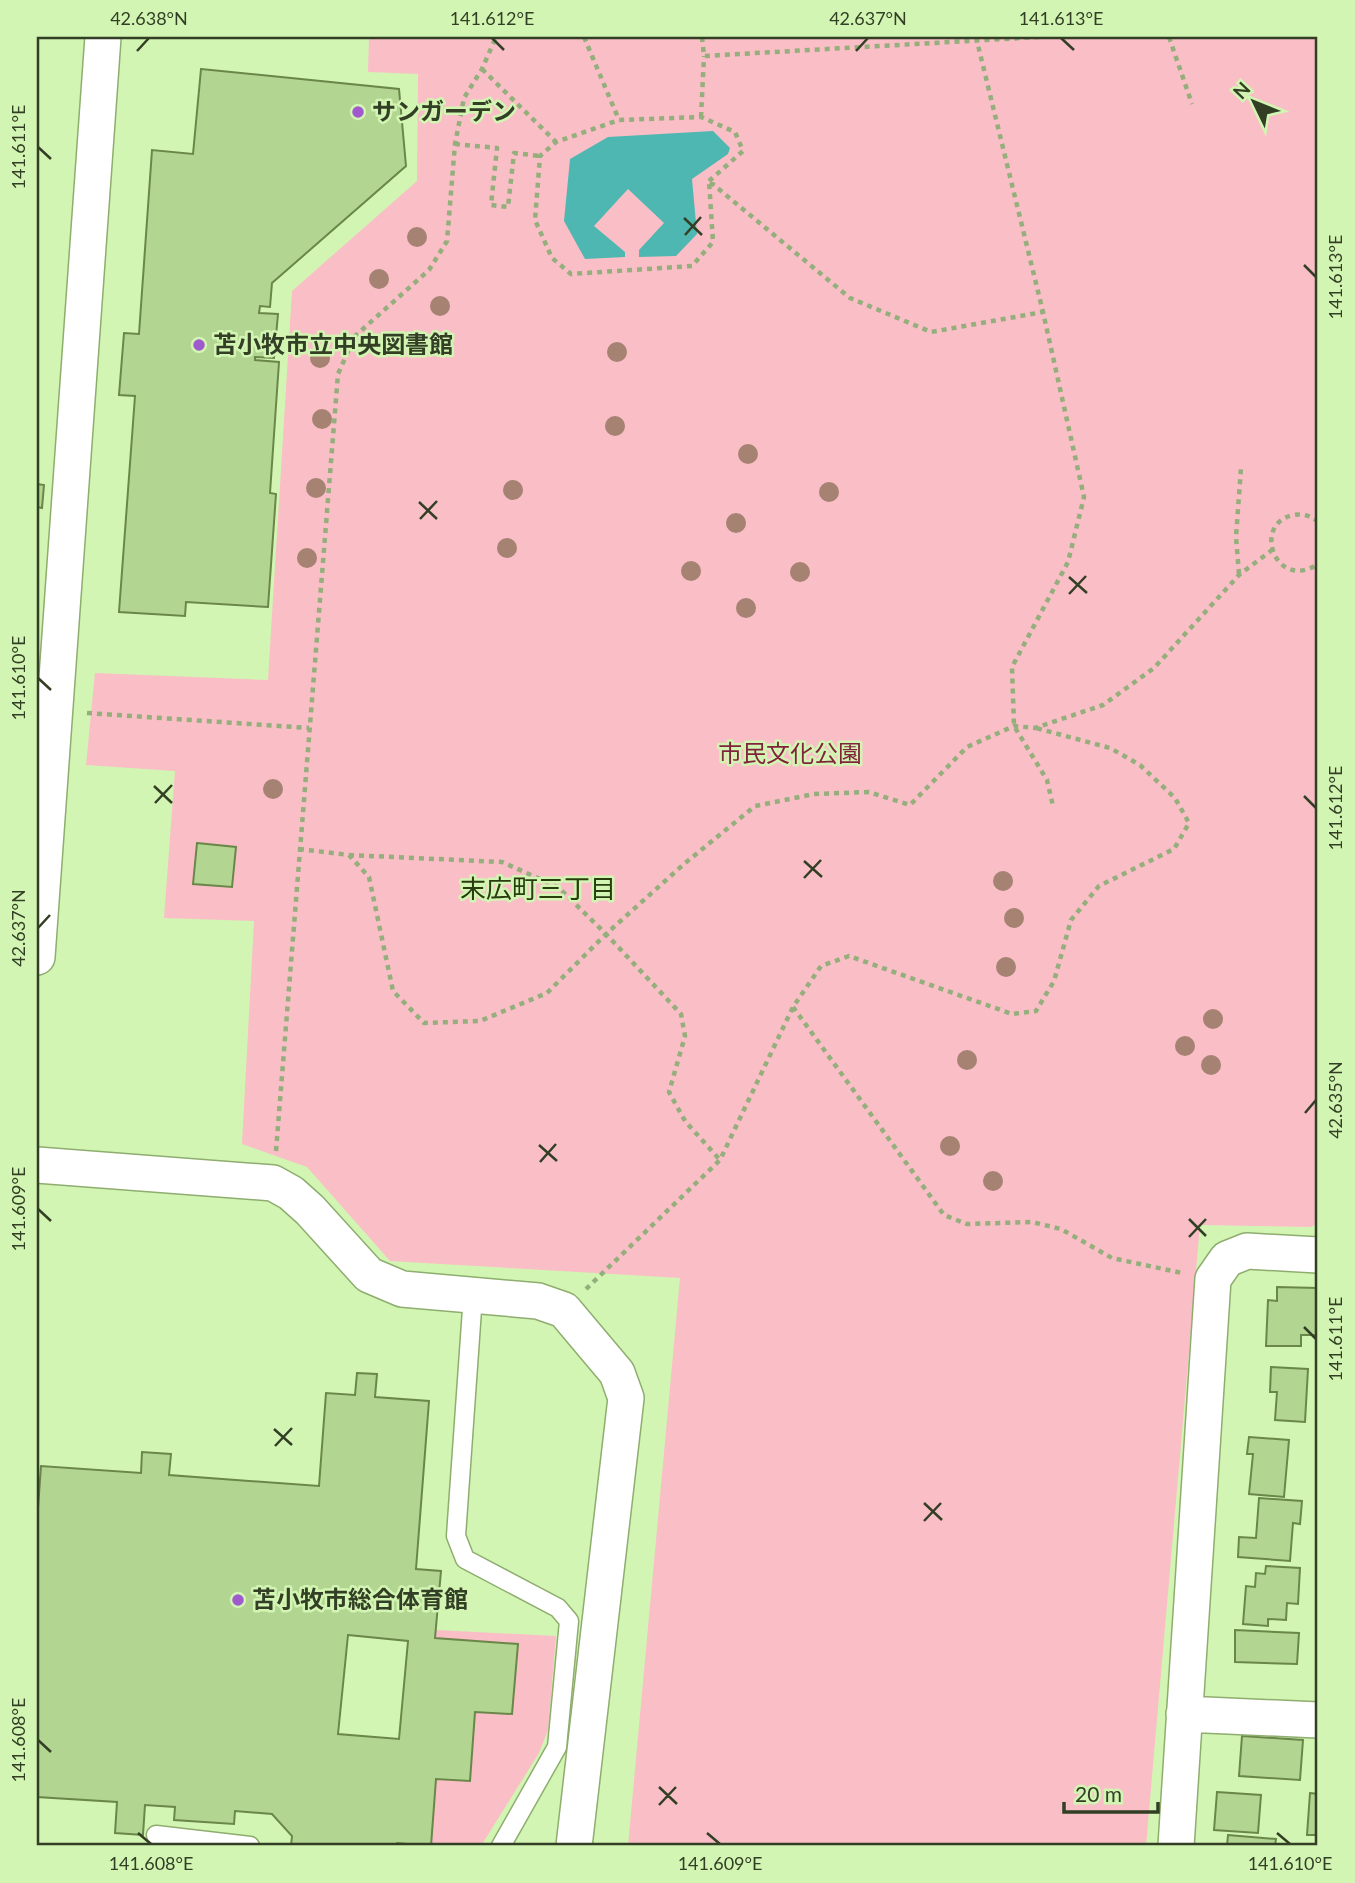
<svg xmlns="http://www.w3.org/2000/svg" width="1355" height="1883" font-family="Lato,'Noto Sans JP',sans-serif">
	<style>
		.green { fill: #fabec6 }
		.water { fill: #4eb7b1 }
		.building { fill: #b3d592; stroke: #6a874a; stroke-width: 2; fill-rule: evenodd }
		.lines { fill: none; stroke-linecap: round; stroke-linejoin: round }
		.lane-casing { stroke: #8ead6f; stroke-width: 21 }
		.street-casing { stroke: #8ead6f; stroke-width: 38 }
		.path { stroke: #94ae7c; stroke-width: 4.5; stroke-dasharray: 5 5; stroke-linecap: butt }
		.lane { stroke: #fff; stroke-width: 18 }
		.street { stroke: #fff; stroke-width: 35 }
		.tree { fill: #a58271 }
		.ticks { fill: none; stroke: #323f25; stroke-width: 2.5 }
		.poi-dot { fill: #a15ace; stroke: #d3f5b3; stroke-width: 2.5 }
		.labels { text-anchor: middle; stroke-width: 5; stroke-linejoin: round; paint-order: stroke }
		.poi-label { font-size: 24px; font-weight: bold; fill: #323f25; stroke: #d3f5b3; text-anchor: start }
		.park-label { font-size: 24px; fill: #80243b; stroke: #d3f5b3 }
		.neighbourhood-label { font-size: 26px; fill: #293d0f; stroke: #d3f5b3 }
		.neatline { fill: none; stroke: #323f25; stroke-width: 2.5 }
		.ticks-label { font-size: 18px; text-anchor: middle; fill: #323f25 }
	</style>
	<rect width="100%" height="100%" fill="#d3f5b3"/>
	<path class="green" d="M369,37H1318V1223L1311,1227L1200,1225L1146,1846H628L680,1278L390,1261L307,1167L242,1144L254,921L164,918L175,771L86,765L95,673L268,680L292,291L417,181L418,74L368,72Z
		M436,1630L556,1636L548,1730L539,1753L481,1846H396L397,1843L431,1845L436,1779L470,1781L475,1712L512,1714L517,1645L435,1638Z"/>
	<path class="water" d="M713,131L730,148L728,154L692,179L697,234L676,256L639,257V250L664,223L628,189L594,226L625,252V257L585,259L564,221L570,159L608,137Z"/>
	<path class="building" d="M201,69L399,89L406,166L272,283L270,307L260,306L259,313L278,314L274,358L255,357V360L279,362L270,493L276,494L268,607L186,602L185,616L119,612L135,396L119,395L124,333L139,334L152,150L193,154Z
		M37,484L44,485L42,508L37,507Z
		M197,843L236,847L232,887L193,884Z
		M1277,1287L1318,1288V1335H1301V1346H1266L1268,1300L1277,1301Z
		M1271,1367L1308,1369L1305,1422L1275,1420L1277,1392H1270Z
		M357,1373L377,1374L375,1397L429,1401L416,1569L441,1571L435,1638L518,1644L512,1714L475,1712L470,1781L436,1779L431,1846L397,1843L396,1846H291L292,1836L272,1814L235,1811L234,1824L174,1820L175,1807L145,1805L143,1835L115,1833L117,1802L37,1797V1522L41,1466L141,1473L142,1452L171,1454L169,1475L319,1486L326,1393L355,1395ZM348,1635L408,1641L399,1739L338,1734Z
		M1249,1437L1289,1440L1284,1497L1249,1494L1253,1454H1247Z
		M1259,1498L1302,1501L1300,1524L1293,1523L1290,1561L1238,1557L1239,1537L1256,1538Z
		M1266,1566L1300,1568L1298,1604L1287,1603L1286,1620L1268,1619V1626L1243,1624L1246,1586L1255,1587L1256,1573L1265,1574Z
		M1235,1630L1299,1633L1297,1664L1235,1662Z
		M1242,1736L1303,1740L1300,1780L1239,1776Z
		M1217,1792L1261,1795L1258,1833L1214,1830Z
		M1310,1793L1318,1794V1835H1307Z
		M1228,1835L1276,1839L1275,1846H1227Z"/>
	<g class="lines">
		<defs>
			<path id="lane" d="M473,1295L456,1536L465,1559L558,1608L569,1621L557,1747L501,1846
				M156,1835L250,1846"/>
			<path id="street" d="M37,957L103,37
				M37,1165L273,1183L291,1193L310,1210L369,1275L402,1289L538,1301L564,1310L617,1373L626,1398L574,1846
				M1184,1714L1318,1720
				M1176,1846L1213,1279L1227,1259L1247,1251L1318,1255"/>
		</defs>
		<use href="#lane" class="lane-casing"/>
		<use href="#street" class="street-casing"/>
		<path class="path" d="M584,37L619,120
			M702,37L704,56L1039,37
			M976,37L1043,312L1084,497L1068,562L1012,667L1014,726L1047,780L1053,806
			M1169,37L1192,104
			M482,69L556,142
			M701,117L704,56
			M455,144L497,148L491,205L508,207L514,153L540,156
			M709,181L743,151L735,132L701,117L619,120L556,142L540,156L535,220L552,258L571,274L692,266L713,242L709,181L850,298L931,332L1043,312
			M1318,522C1311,516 1303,513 1293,515C1251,524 1276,592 1318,564
			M1239,574L1236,537L1241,468
			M87,713L309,728
			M299,849L349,855L369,877L393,991L424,1023L480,1021L547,993L606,934L684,864L755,806L814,794L869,792L910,805L967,747L1014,726L1035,728L1103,705L1154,668L1239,575L1272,550
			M349,855L502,862L558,887L606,934L681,1014L685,1036L669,1092L685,1121L720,1160
			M793,1007L944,1215L967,1224L1032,1222L1061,1229L1112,1258L1182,1273
			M276,1151L338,374L355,336L429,270L447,241L455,144L464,98L482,69L496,37
			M586,1289L720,1160L793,1007L821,966L849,956L1012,1014L1036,1011L1054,981L1071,920L1099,886L1174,849L1189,823L1175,798L1140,765L1110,748L1036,728"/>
		<use href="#lane" class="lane"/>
		<use href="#street" class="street"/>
	</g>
	<g class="tree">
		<circle cx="417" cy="237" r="10"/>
		<circle cx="379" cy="279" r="10"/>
		<circle cx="440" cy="306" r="10"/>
		<circle cx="617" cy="352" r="10"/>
		<circle cx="320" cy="358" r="10"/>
		<circle cx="322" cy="419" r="10"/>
		<circle cx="615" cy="426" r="10"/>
		<circle cx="748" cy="454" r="10"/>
		<circle cx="316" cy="488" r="10"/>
		<circle cx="513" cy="490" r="10"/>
		<circle cx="829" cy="492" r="10"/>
		<circle cx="736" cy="523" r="10"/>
		<circle cx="507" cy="548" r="10"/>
		<circle cx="307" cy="558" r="10"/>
		<circle cx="691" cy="571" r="10"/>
		<circle cx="800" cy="572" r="10"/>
		<circle cx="746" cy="608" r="10"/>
		<circle cx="273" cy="789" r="10"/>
		<circle cx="1003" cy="881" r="10"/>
		<circle cx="1014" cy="918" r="10"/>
		<circle cx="1006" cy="967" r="10"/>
		<circle cx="1213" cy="1019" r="10"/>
		<circle cx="1185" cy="1046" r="10"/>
		<circle cx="967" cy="1060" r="10"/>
		<circle cx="1211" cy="1065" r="10"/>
		<circle cx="950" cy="1146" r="10"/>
		<circle cx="993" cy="1181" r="10"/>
	</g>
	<path class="ticks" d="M492,38L504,50M1061,38L1074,50M137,51L149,38M856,51L868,38M38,147L51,159M684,218L702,235M685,235L701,217M1304,265L1316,277M419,502L437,519M420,519L437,501M1069,577L1087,593M1069,594L1086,576M38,678L51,690M154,786L172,803M1304,796L1316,808M155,803L172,785M804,861L822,877M804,878L821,860M38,928L50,915M1305,1113L1316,1100M539,1145L557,1161M540,1162L556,1144M38,1209L51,1221M1189,1219L1206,1236M1189,1237L1206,1219M1304,1327L1316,1339M274,1429L292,1445M275,1446L292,1428M924,1503L942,1520M924,1521L941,1503M38,1740L51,1752M659,1787L677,1804M659,1805L676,1787M138,1833L151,1844M707,1833L720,1844M1277,1833L1290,1844"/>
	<g class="poi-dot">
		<circle cx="358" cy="112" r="7"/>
		<circle cx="199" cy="345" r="7"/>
		<circle cx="238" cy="1600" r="7"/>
	</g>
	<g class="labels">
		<g class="poi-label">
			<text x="372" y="120">サンガーデン</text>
			<text x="213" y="353">苫小牧市立中央図書館</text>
			<text x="252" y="1608">苫小牧市総合体育館</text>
		</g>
		<g class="park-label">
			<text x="790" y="762">市民文化公園</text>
		</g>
		<g class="neighbourhood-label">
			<text x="538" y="898">末広町三丁目</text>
		</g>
	</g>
	<rect width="1355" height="1883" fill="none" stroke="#d3f5b3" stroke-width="77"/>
	<g transform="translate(1254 102) rotate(313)" stroke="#d3f5b3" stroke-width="5" paint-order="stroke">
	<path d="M0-5L12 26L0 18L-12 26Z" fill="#323f25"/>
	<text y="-10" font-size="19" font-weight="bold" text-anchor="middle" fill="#323f25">N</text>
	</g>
	<path d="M1064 1802v10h94v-10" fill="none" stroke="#323f25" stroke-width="3.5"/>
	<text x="1075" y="1802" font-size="21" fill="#323f25" stroke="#d3f5b3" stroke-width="5" paint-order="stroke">20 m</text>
	<rect x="38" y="38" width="1278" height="1806" class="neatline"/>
	<g class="ticks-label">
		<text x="149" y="25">42.638°N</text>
		<text x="492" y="25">141.612°E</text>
		<text x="868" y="25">42.637°N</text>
		<text x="1061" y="25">141.613°E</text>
		<text transform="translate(19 147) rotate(-90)" y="6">141.611°E</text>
		<text transform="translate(1336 277) rotate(-90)" y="6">141.613°E</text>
		<text transform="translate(19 678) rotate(-90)" y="6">141.610°E</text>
		<text transform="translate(1336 808) rotate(-90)" y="6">141.612°E</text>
		<text transform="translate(19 928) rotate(-90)" y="6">42.637°N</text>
		<text transform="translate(1336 1100) rotate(-90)" y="6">42.635°N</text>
		<text transform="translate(19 1209) rotate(-90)" y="6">141.609°E</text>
		<text transform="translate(1336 1339) rotate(-90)" y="6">141.611°E</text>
		<text transform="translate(19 1740) rotate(-90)" y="6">141.608°E</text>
		<text x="151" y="1870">141.608°E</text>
		<text x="720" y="1870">141.609°E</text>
		<text x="1290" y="1870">141.610°E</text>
	</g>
</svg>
